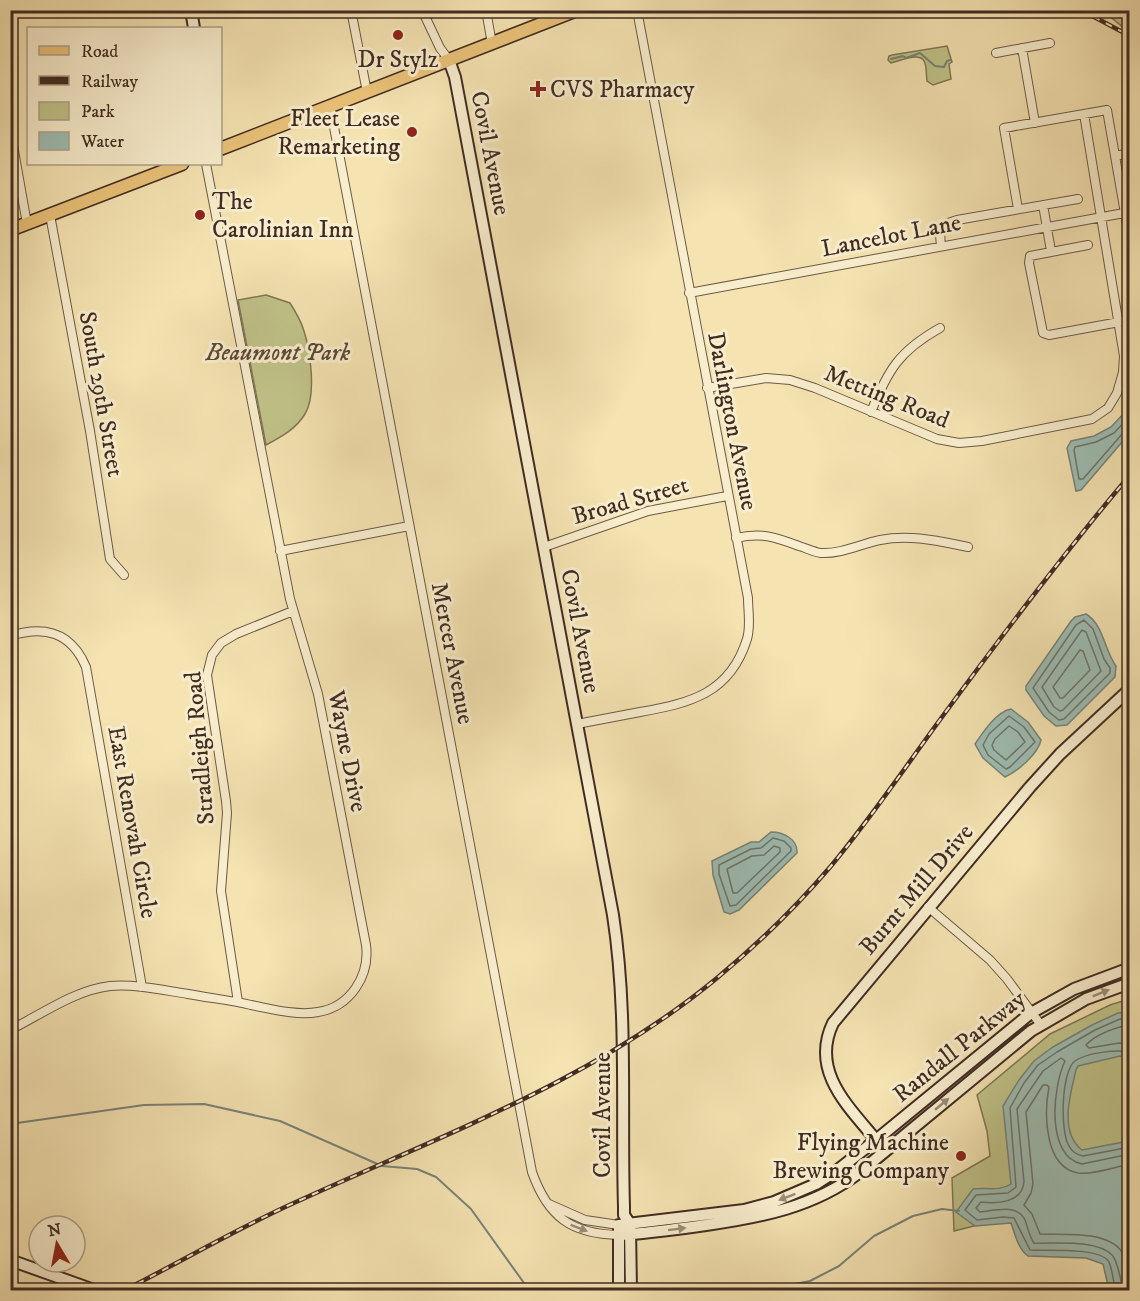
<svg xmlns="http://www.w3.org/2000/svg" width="1140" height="1301" font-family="'IM FELL DW Pica',serif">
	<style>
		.green { fill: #c0c389; stroke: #807856; stroke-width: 1.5 }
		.water { fill: #9dbdb3; stroke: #788379; stroke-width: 1.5 }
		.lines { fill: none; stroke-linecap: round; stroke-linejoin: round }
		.shore { stroke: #6e746b; stroke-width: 1.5 }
		.stream { stroke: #788379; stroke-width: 2 }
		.street-casing { stroke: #6d5a47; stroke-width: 10 }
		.secondary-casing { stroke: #402c23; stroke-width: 14 }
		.primary-casing { stroke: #402c23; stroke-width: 15 }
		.street { stroke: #f8edcd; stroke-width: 8 }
		.secondary { stroke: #f8edcd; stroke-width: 10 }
		.primary { stroke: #eac279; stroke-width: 12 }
		.rail-casing { stroke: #402c23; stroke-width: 4.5 }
		.rail { stroke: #f8edcd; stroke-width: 2; stroke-dasharray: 7; stroke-linecap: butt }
		.oneway { fill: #9c8c78 }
		.poi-dot { fill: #8f2418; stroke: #f8edcd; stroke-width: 2 }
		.labels { text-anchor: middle; stroke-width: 6; stroke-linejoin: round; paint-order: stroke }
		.poi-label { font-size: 24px; fill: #402c23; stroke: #f8edcd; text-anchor: start }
		.street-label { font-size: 24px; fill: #402c23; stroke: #f8edcd }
		.park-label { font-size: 24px; font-style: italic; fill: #5a4a37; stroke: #f8edcd }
	</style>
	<rect width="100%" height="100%" fill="#f5e3b2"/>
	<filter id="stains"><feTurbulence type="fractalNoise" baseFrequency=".00333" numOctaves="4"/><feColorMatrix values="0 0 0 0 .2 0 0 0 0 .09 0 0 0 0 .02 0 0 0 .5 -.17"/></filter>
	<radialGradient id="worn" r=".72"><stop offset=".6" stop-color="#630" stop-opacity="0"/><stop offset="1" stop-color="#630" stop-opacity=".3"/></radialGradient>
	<path class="green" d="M1106,11H1129V30L1124,28L1107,14Z
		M947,46L952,62L949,64L951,79L933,85L927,81C926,75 927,65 924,61C919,52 899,61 891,63L888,60L889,56L892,55Z
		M266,295L290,303C295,311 300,319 303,328C310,348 317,395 305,414C296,429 281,437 266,445L238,300Z
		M1129,999V1187L954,1231L952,1178L990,1156L987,1131L977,1095L1050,1034L1110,1005Z"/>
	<path class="water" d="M1129,408V434L1081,490L1076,491L1067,448L1071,441L1094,436L1111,427Z
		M1086,614C1104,625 1104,650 1116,666L1115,677L1067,725L1056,726L1044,716L1026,690V686L1071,621L1075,617Z
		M1011,709L1028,722L1041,740C1038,754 1018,771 1005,777L983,758L975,744C983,732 996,712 1011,709Z
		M771,832C783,832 798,839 797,853L739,910L730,914L724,912L713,875L712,861L751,842H759Z
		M1129,1012V1058L1120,1056L1078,1066L1076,1070C1070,1095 1059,1132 1082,1150L1129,1141V1290H1109L1103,1264L1086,1258L1028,1256C1018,1249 1015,1234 1011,1223L975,1226L956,1212L973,1189C985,1187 999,1192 1011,1184L1003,1106L1019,1080L1034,1061L1053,1047L1092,1025L1118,1013Z"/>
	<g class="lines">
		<path class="shore" d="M1130,416L1114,433L1096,442L1075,447L1074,450L1079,479H1083L1123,433L1130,431
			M1084,620L1093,629L1104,659L1110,668V673L1064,719L1059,720L1049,712L1033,688L1076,625Z
			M1082,630L1086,632L1101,671L1063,710L1060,711L1054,707L1042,687Z
			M1080,650L1083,651L1090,670L1063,698H1060L1053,687Z
			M1009,716L1024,727L1035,742L1010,767L1006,769L988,755L983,745L989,734Z
			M1009,726L1018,732L1025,742L1006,760L994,750L992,745L995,739Z
			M773,838L784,841L791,848V851L736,905L730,906L719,874V865L751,849L761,848Z
			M774,846L780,848V852L737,893H733L727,869L752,856L764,855Z
			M1130,1025C1115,1027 1095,1035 1086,1045L1089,1048L1119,1043L1130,1044
			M1130,1052C1117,1049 1086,1053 1075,1061C1061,1071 1060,1132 1069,1146C1072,1152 1078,1155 1083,1156L1130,1147
			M1130,1164C1114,1167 1094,1175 1078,1173C1044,1167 1044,1113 1049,1087L1047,1085H1043L1026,1112L1033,1184L1031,1193L1024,1205L1032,1214L1040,1234C1063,1235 1107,1230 1122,1252C1127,1260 1126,1271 1130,1280
			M1115,1290C1114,1283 1112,1269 1109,1262C1101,1247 1046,1251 1030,1250L1014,1218L1003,1217L977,1220L965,1210L976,1195L1008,1193L1016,1187L1010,1108L1024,1083L1038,1065L1057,1052L1095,1030L1120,1019L1130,1018
			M1122,1290C1122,1283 1117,1260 1112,1255C1096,1239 1056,1244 1034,1243C1029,1236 1028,1228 1025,1220C1017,1203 994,1211 980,1212L976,1208L981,1202C997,1204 1022,1203 1024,1182L1017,1109L1043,1071L1061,1058L1065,1061C1053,1086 1045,1156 1082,1164L1130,1154"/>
		<path class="stream" d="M891,59L903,56L906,58L920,53L935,66L944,67L947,61L950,60
			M10,1124L144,1105L204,1104L280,1121L382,1166L417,1169L436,1177L471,1209L529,1290
			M765,1290L810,1281L839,1266L874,1236L913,1216L942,1209L959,1211"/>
		<defs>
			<path id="street" d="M351,10L367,92
				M422,10L440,48L449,60
				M486,10L492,44
				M1022,48L1035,123
				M996,53L1050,43
				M330,106L532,1172C548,1217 571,1234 619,1235
				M10,128L27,224
				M1115,156L1130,153
				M1043,205L1051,251
				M1018,209L1004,128L1107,110L1130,242
				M50,215L90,431L110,559L124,575
				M1088,245L1030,256L1029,263L1043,333L1049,335L1130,320
				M941,246C939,227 939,226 957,220L1078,199
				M689,293L1124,213
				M707,388L766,378L790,380L815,388L937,439L959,443L982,441L1092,419L1108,408L1117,393L1123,372L1124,356L1084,114
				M871,412C888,370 899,351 940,328
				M736,538C761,532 775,537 799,546C806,548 814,552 821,553C841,554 861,544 880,540C910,534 938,541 968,547
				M544,547L648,511L727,496
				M280,551L409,526
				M10,636C45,625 71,632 86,667L142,987
				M577,724C598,720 619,716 640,712C690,703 730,694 747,639C751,626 748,611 748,598L637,10
				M928,907L990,960L1007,979L1041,1025
				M238,1002L221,891L227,813L226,801L207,675L212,655L221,643L236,634L293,611
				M10,1030C42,1014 75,990 110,986C136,984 162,990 188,994C209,998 230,1000 251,1005C272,1009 297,1016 318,1012C350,1007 370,976 366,945L318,694L290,599L206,164
				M549,1204L585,1220L619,1225"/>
			<path id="secondary" d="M191,10L194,28
				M449,60L455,77L613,915C628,1012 621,1109 624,1207V1215L630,1224
				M876,1140C848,1106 810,1071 833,1023L1030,787L1060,754L1130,689
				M619,1225L744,1210L774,1202L816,1184L839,1169L876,1140L1031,1013L1074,989L1130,968
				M619,1228V1290
				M630,1228L631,1290
				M619,1235C648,1233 677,1229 706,1225C762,1217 814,1207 860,1172L1031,1031L1086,999L1130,983
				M10,1260L94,1290"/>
			<path id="primary" d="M220,149L577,10
				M10,230L182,164"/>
		</defs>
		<use href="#street" class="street-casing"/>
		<use href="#secondary" class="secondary-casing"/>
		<use href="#primary" class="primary-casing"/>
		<use href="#street" class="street"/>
		<use href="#secondary" class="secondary"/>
		<use href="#primary" class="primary"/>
		<defs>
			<path id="rail" d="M1081,10L1130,36
				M125,1290C182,1261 238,1228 296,1202C440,1136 594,1080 717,978C758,944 797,906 831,866C871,818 906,766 942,717C1003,634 1064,553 1130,475"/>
		</defs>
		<use href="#rail" class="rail-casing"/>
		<use href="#rail" class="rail"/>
	</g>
	<defs><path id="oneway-solid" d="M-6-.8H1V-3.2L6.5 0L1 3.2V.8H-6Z" transform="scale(1.5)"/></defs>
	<g class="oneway">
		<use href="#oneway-solid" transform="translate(1101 993) rotate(-22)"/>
		<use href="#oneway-solid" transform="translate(942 1104) rotate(-40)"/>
		<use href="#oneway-solid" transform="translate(787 1197) rotate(159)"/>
		<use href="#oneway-solid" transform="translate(579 1228) rotate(21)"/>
		<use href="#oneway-solid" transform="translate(677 1229) rotate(-7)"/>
	</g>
	<g class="poi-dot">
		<circle cx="398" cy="35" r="6"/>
		<path d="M535 80h6v6h6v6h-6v6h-6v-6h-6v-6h6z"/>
		<circle cx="412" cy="132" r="6"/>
		<circle cx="200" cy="215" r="6"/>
		<circle cx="961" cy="1156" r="6"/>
	</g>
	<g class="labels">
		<g class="poi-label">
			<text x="398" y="67" text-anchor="middle">Dr Stylz</text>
			<text x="550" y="97">CVS Pharmacy</text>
			<text x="400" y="126" text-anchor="end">Fleet Lease<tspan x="400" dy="28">Remarketing</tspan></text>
			<text x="212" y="209">The<tspan x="212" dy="28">Carolinian Inn</tspan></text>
			<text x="949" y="1150" text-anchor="end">Flying Machine<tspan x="949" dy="28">Brewing Company</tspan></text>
		</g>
		<g class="street-label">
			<text transform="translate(491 153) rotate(79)" y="8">Covil Avenue</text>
			<text transform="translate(891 235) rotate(-11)" y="8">Lancelot Lane</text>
			<text transform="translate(102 394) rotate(80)" y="8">South 29th Street</text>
			<text transform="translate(887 396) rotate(22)" y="8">Metting Road</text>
			<text transform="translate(733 421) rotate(79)" y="8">Darlington Avenue</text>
			<text transform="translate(630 500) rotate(-16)" y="8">Broad Street</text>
			<text transform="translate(581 631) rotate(79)" y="8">Covil Avenue</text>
			<text transform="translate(453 653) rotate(79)" y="8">Mercer Avenue</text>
			<text transform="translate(199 748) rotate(-95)" y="8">Stradleigh Road</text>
			<text transform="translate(348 751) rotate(79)" y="8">Wayne Drive</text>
			<text transform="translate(133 822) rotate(80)" y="8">East Renovah Circle</text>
			<text transform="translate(916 889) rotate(-50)" y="8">Burnt Mill Drive</text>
			<text transform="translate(959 1046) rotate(-39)" y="8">Randall Parkway</text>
			<text transform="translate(602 1115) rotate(-90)" y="8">Covil Avenue</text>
		</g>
		<g class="park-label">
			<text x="278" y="360">Beaumont Park</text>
		</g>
	</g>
	<rect width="1140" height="1301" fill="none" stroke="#f5e3b2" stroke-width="36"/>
	<rect x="12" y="12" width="1116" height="1277" fill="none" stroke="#402c23" stroke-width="3"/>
	<rect x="18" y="18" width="1104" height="1265" fill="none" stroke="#402c23" stroke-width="1.5"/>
	<rect x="27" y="27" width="195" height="138" fill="#f8edcd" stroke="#aea089" stroke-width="1.5"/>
	<rect x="39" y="46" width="30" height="9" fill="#eac279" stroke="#aea089" stroke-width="1.5"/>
	<text x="81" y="57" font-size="18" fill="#402c23">Road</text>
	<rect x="39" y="76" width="30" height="9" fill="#402c23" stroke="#aea089" stroke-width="1.5"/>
	<text x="81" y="87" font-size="18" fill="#402c23">Railway</text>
	<rect x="39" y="102" width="30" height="18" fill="#c0c389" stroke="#aea089" stroke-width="1.5"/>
	<text x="81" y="117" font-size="18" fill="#402c23">Park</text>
	<rect x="39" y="132" width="30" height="18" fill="#9dbdb3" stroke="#aea089" stroke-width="1.5"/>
	<text x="81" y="147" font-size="18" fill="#402c23">Water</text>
	<g transform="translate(57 1244) rotate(350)"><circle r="28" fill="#f8edcd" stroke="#aea089" stroke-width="1.5"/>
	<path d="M0-4.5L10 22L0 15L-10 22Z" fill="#8f2418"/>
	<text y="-9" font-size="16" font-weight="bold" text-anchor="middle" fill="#402c23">N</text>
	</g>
	<rect width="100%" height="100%" filter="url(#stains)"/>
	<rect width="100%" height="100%" fill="url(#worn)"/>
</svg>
